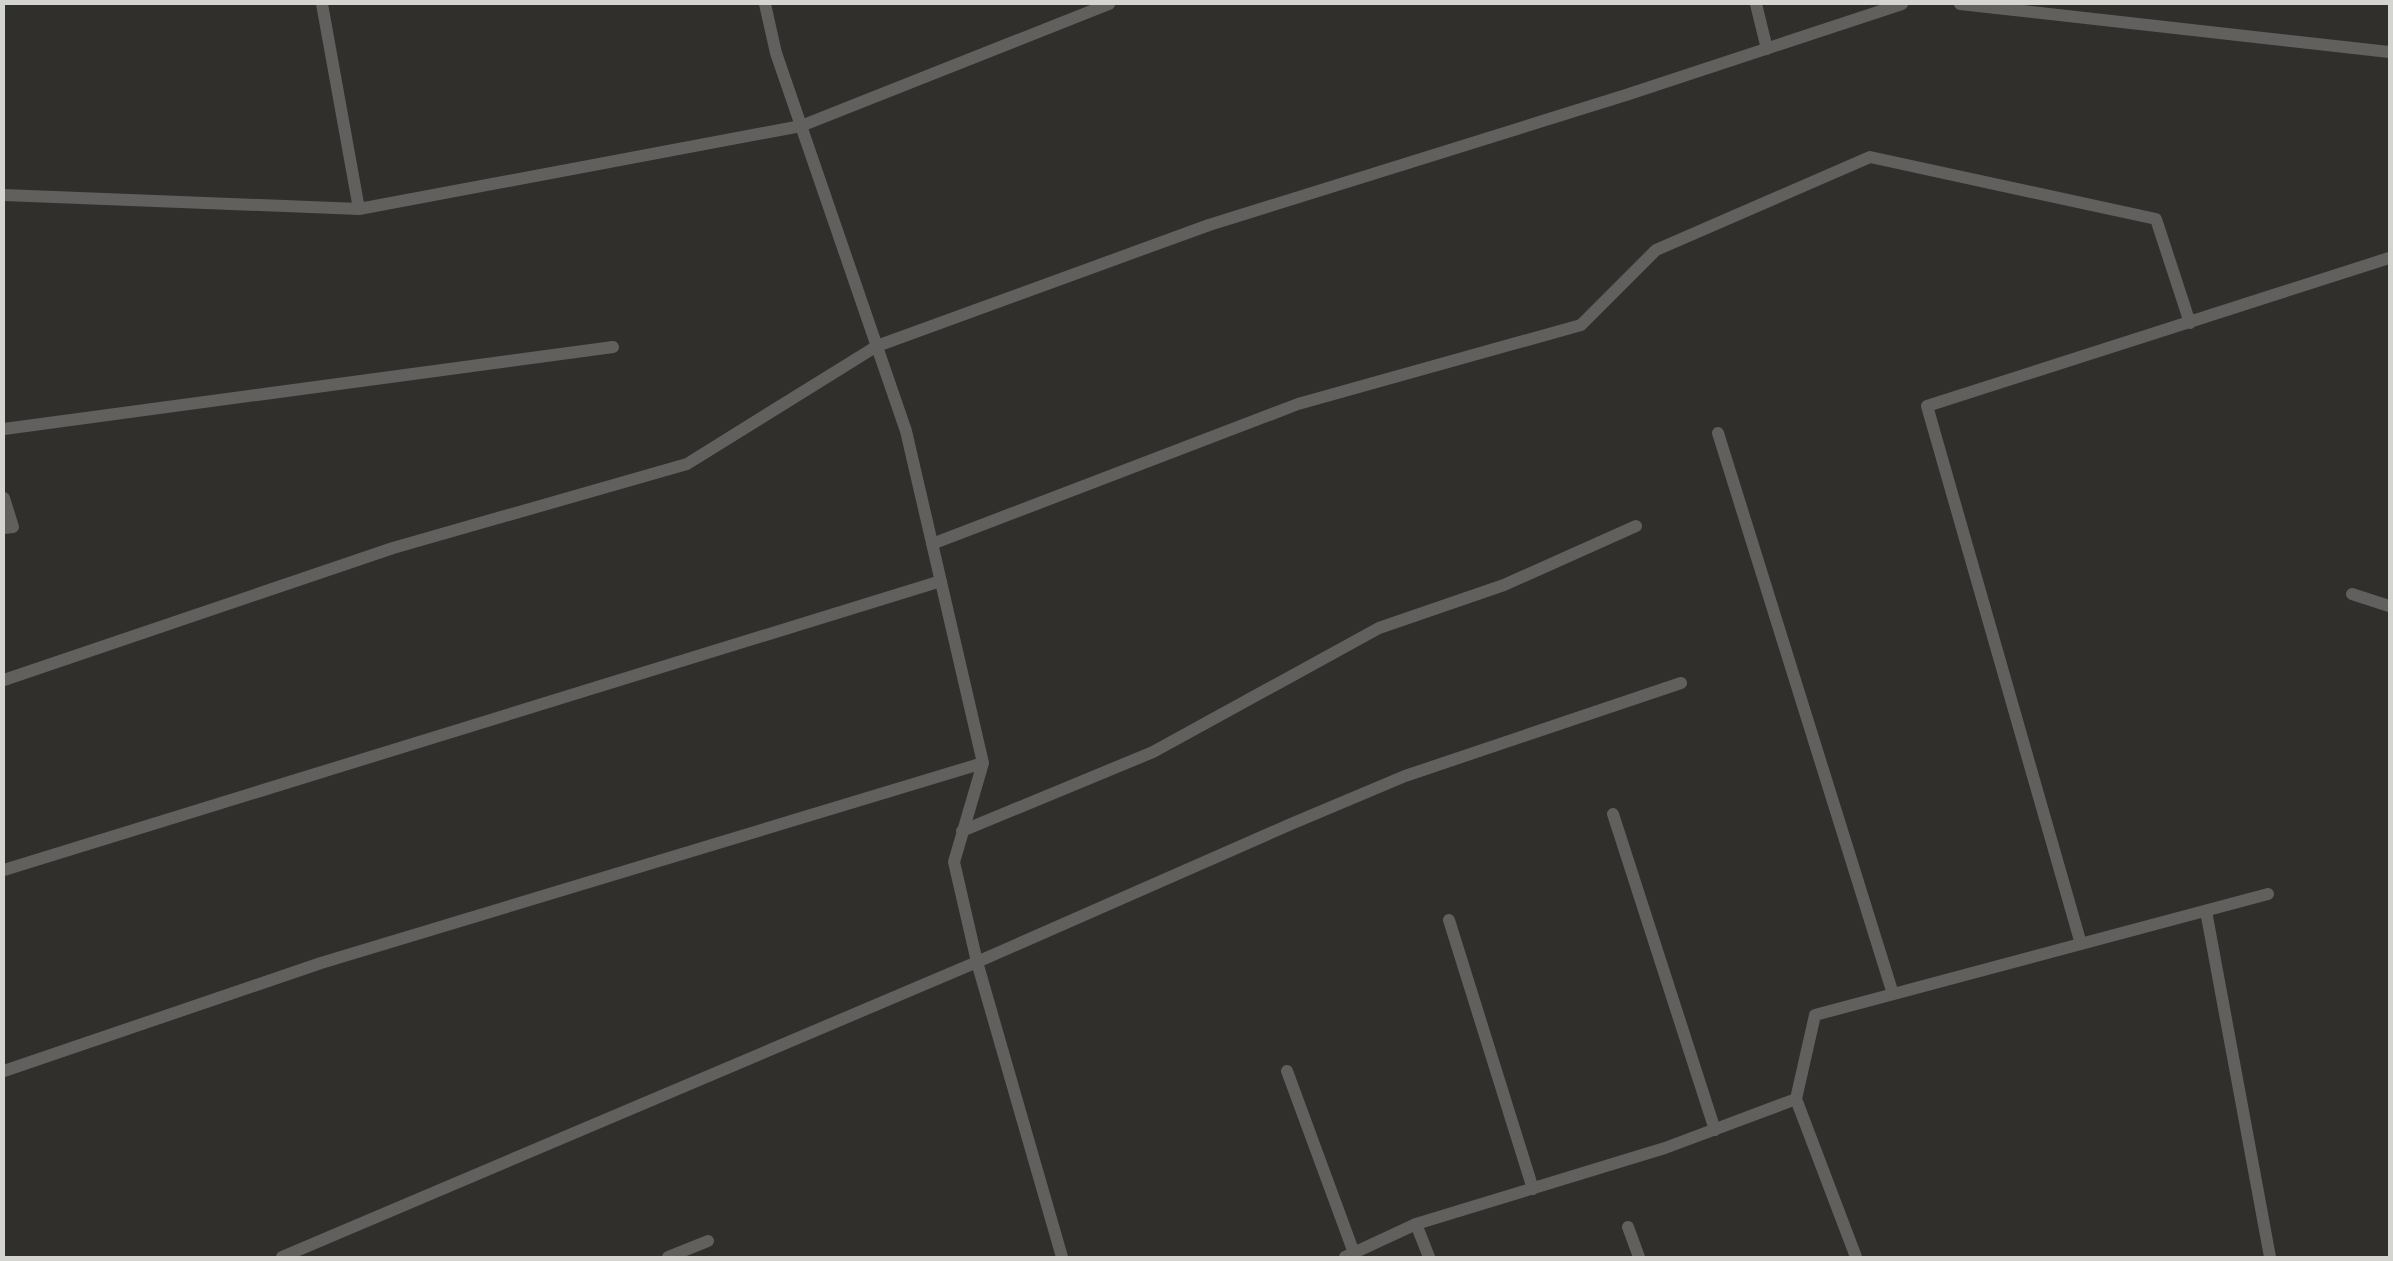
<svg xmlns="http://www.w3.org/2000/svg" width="2393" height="1261" font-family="Mulish,sans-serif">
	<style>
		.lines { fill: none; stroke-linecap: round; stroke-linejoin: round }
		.minor { stroke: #625f5f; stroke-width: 12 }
	</style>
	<rect width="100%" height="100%" fill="#302f2b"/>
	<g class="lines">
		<path class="minor" d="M322,4L359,209
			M1756,4L1767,49
			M1960,4L2389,52
			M4,195L359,209L801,126L1109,4
			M4,429L613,347
			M1718,433L1893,994
			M4,498L13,527L4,528
			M932,544L1298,404L1581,325L1656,250L1870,157L2156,219L2190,323
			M2352,594L2389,606
			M4,680L393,548L687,464L877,346L1209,225L1626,95L1902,4
			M1613,814L1715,1130
			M962,831L1153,752L1379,628L1504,585L1636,526
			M4,870L941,581
			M2206,911L2270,1257
			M1449,920L1533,1189
			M2081,944L1927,406L2389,258
			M4,1071L321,963L983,763
			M1287,1071L1354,1253
			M1416,1224L1429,1257
			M1628,1227L1639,1257
			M282,1257L977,962L954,862L983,763L906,431L776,53L765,4
			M668,1257L708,1241
			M1062,1257L977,962L1291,824L1405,776L1681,683
			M1345,1257L1416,1224L1665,1148L1796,1099
			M1856,1257L1796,1099L1815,1015L2268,894"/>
	</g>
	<rect width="2393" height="1261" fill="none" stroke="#d4d4d1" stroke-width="10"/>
</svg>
